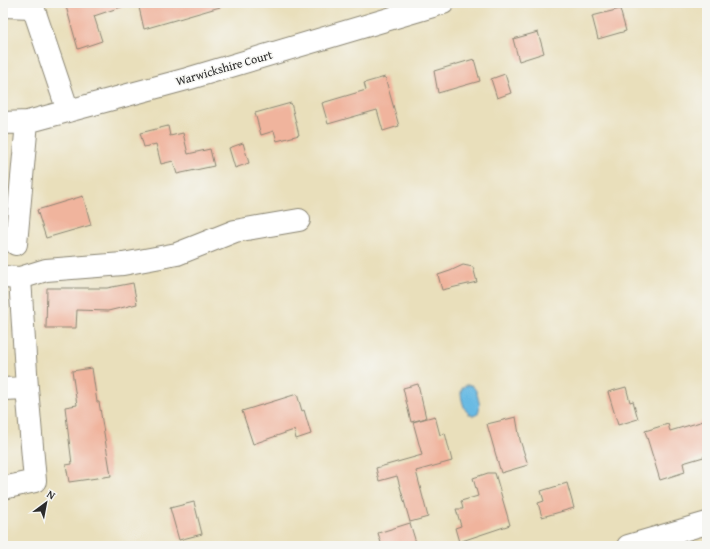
<svg xmlns="http://www.w3.org/2000/svg" width="710" height="549" font-family="'Gentium Book Plus',serif">
	<style>
		.water { fill: #67bae3; stroke: #497287 }
		.building { fill: #f0b49d }
		.lines { fill: none; stroke-linecap: round; stroke-linejoin: round }
		.minor-casing { stroke: #8a8573; stroke-width: 24 }
		.minor { stroke: #fff; stroke-width: 22 }
		.labels { text-anchor: middle; stroke-width: 3; stroke-linejoin: round; paint-order: stroke }
		.street-label { font-size: 12px; fill: #2b2b2b; stroke: #f6f6f2 }
	</style>
	<rect width="100%" height="100%" fill="#f6f6f2"/>
	<filter id="ink" filterUnits="userSpaceOnUse"><feTurbulence type="fractalNoise" baseFrequency=".025" numOctaves="2"/><feDisplacementMap in="SourceGraphic" scale="8" xChannelSelector="R" yChannelSelector="G"/><feConvolveMatrix kernelMatrix="1 2 1 2 8 2 1 2 1" color-interpolation-filters="sRGB"/></filter>
	<filter id="wash" filterUnits="userSpaceOnUse"><feTurbulence type="fractalNoise" baseFrequency=".012" numOctaves="4" result="noise"/><feDisplacementMap in="SourceGraphic" scale="16" xChannelSelector="R" yChannelSelector="G"/><feGaussianBlur stdDeviation="0.9" result="paint"/><feColorMatrix in="noise" values="0 0 0 0 0 0 0 0 0 0 0 0 0 0 0 0 0 1.4 0 .05"/><feComposite in="paint" operator="in"/></filter>
	<g filter="url(#wash)">
		<rect width="100%" height="100%" fill="#e9dfbb"/>
		<path class="water" d="M466,385H471C477,389 477,395 479,402C481,409 477,421 468,413C464,410 461,398 461,393C461,389 463,387 466,385Z"/>
		<g id="blocks">
			<path class="building" d="M65,3H124V6L94,16L102,41L78,49Z
				M138,3H219L220,7L144,29Z
				M620,9L626,31L598,39L592,16Z
				M538,32L544,53L519,61L513,39Z
				M474,59L480,81L438,93L434,71Z
				M505,74L511,93L497,98L491,79Z
				M385,77L399,126L383,131L377,110L328,124L322,103L366,90L364,83Z
				M291,103L299,135L277,141L274,131L261,135L255,113Z
				M168,126L170,136L183,133L188,154L210,149L214,166L177,174L173,161L161,164L156,144L144,147L140,133Z
				M243,143L249,163L235,168L229,148Z
				M83,196L91,225L46,238L37,210Z
				M463,265L473,267L477,282L442,290L438,275L450,271Z
				M133,283L137,304L108,311L77,310L76,328H46L47,288H107Z
				M92,368L97,402H99L111,476L69,482L66,465L72,464L65,407L77,405L72,371Z
				M418,384L426,418L411,422L403,388Z
				M626,387L630,402L633,401L638,419L618,425L608,392Z
				M297,394L302,411L304,410L311,434L296,439L294,430L253,444L242,411Z
				M435,416L440,435L445,433L452,461L416,471L428,517L410,522L397,476L379,481L376,468L422,455L413,422Z
				M516,417L520,440L528,465L501,473L487,424Z
				M707,420V456L683,463L685,472L660,480L645,431L668,424L670,431Z
				M488,473H495L510,525L459,542L455,528L461,526L456,509H463L461,501L478,496L473,478Z
				M567,483L574,508L542,517L538,503L544,501L541,491Z
				M194,502L202,534L179,540L170,508Z
				M410,523L417,546H382L378,533Z"/>
		</g>
	</g>
	<g filter="url(#ink)">
		<use href="#blocks" fill-opacity="0" stroke="#8a8573" stroke-width="1"/>
		<g class="lines">
			<defs>
				<path id="minor" d="M3,6L33,7L68,111
					M3,123L27,122L187,79L443,3
					M16,244L27,122
					M3,277L20,278L46,270L123,264L177,254L235,231L299,220
					M3,389L27,388
					M3,488L35,481L27,388L20,278
					M628,546L707,523"/>
			</defs>
			<use href="#minor" class="minor-casing"/>
			<use href="#minor" class="minor"/>
		</g>
	</g>
	<g class="labels">
		<g class="street-label">
			<text transform="translate(224 68) rotate(-16)" y="4">Warwickshire Court</text>
		</g>
	</g>
	<rect width="710" height="549" fill="none" stroke="#f6f6f2" stroke-width="16"/>
	<g transform="translate(46 503) rotate(32)" stroke="#f6f6f2" stroke-width="3" paint-order="stroke">
	<path d="M0-3L7 15L0 10L-7 15Z" fill="#2b2b2b"/>
	<text y="-6" font-size="11" font-weight="bold" text-anchor="middle" fill="#2b2b2b">N</text>
	</g>
</svg>
